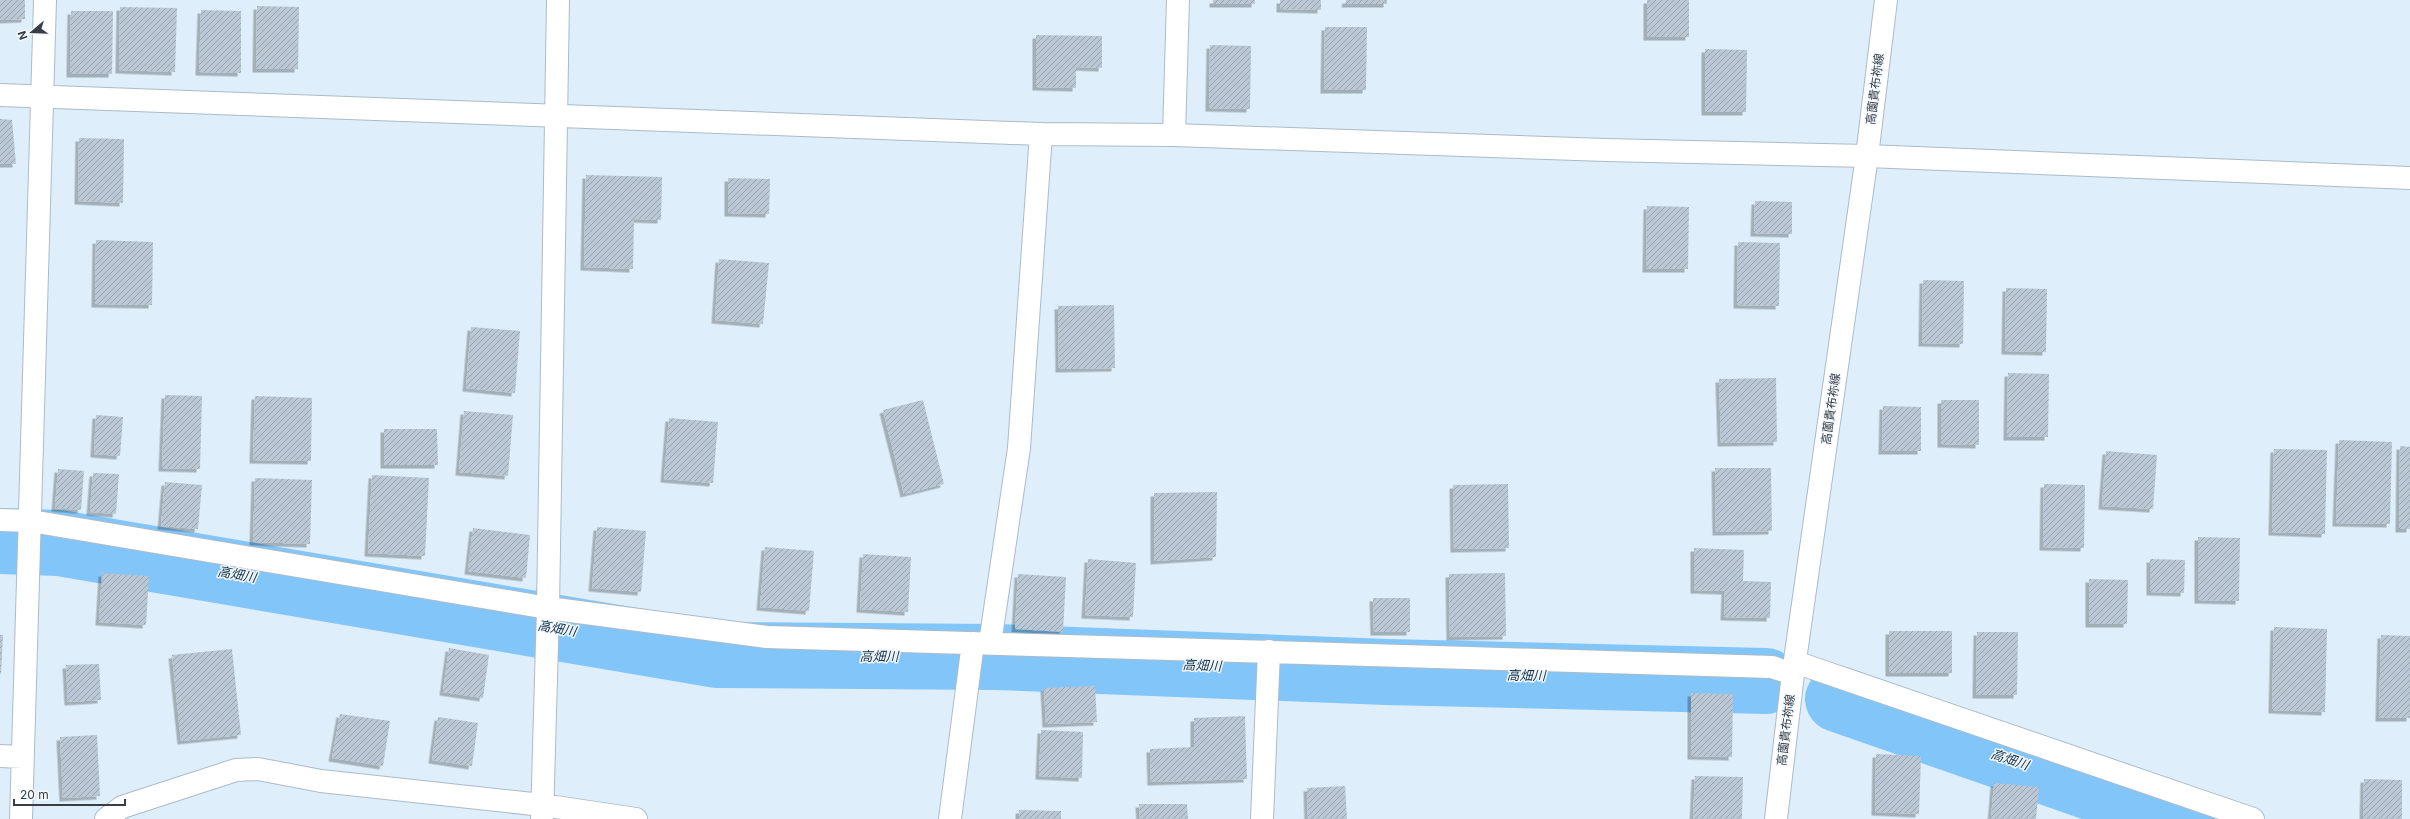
<svg xmlns="http://www.w3.org/2000/svg" width="2410" height="819" font-family="Inter,'Noto Sans JP',sans-serif">
	<style>
		.lines { fill: none; stroke-linecap: round; stroke-linejoin: round }
		.river { stroke: #82c6f9; stroke-width: 66 }
		.building { fill: url(#building-hatch); filter: url(#shadow) }
		.minor-casing { stroke: #acbbc7; stroke-width: 24 }
		.secondary-casing { stroke: #acbbc7; stroke-width: 24 }
		.minor { stroke: #fff; stroke-width: 22 }
		.secondary { stroke: #fff; stroke-width: 22 }
		.labels { text-anchor: middle; stroke-width: 3; stroke-linejoin: round; paint-order: stroke }
		.street-label { font-size: 12px; fill: #383e43; stroke: #f3f9fe }
		.water-label { font-size: 13px; font-style: italic; fill: #123045; stroke: #f3f9fe }
	</style>
	<defs>
		<pattern id="building-hatch" width="6" height="6" patternUnits="userSpaceOnUse"><rect width="6" height="6" fill="#b9c8d4"/><path d="M-1 1l2-2M0 6l6-6M5 7l2-2" fill="none" stroke="#97a4ae"/></pattern>
		<filter id="shadow"><feDropShadow dx="-3.5" dy="3.5" stdDeviation="0" flood-color="#0004"/></filter>
	</defs>
	<rect width="100%" height="100%" fill="#deeefa"/>
	<g class="lines">
		<path class="river" d="M0,541L59,543L717,655L996,657L1386,672L1766,681
			M1838,699L2182,819"/>
	</g>
	<path class="building" d="M0,0H25V19L0,20Z
		M1213,0H1255V4H1213Z
		M1280,0H1321V10L1280,9Z
		M1346,0H1387V4H1345Z
		M1647,0H1689V37H1647Z
		M257,6L299,7L298,69H256Z
		M120,7L177,8L175,72L119,70Z
		M201,10L241,11V73L199,72Z
		M71,11H113L112,74H70Z
		M1325,27H1367L1366,90H1324Z
		M1036,35L1102,36V68L1076,67V88L1036,87Z
		M1210,45L1251,46L1250,109L1209,108Z
		M1705,49L1747,50L1746,112H1705Z
		M0,119L12,120L16,164H0Z
		M79,138L124,139L123,203L78,201Z
		M586,175L662,177L661,220L634,219L633,269L584,267Z
		M728,178L770,179L769,214L728,213Z
		M1755,201L1792,202V234L1754,233Z
		M1647,206L1689,207L1688,269H1646Z
		M96,240L153,242L152,305L95,304Z
		M1738,242L1780,243L1779,306L1737,305Z
		M719,259L769,263L763,324L715,320Z
		M1923,280L1964,281L1963,344L1922,343Z
		M2006,288L2047,289L2046,352L2005,351Z
		M1114,305L1115,368L1059,369L1058,306Z
		M471,327L520,331L515,393L466,388Z
		M2008,373L2049,374L2048,437H2007Z
		M1776,378L1777,442L1721,443L1719,379Z
		M165,395L202,396L200,469L162,468Z
		M255,396L312,398L311,461L253,460Z
		M923,400L944,484L904,494L883,410Z
		M1941,400H1979V445L1941,444Z
		M1883,406L1921,407V451H1882Z
		M464,411L513,415L508,476L459,472Z
		M96,415L123,417L120,456L94,454Z
		M669,418L718,422L713,483L664,479Z
		M384,429H437L438,465H384Z
		M2339,440L2392,442L2390,524L2336,523Z
		M2400,446L2410,447V529H2399Z
		M2274,449L2327,450L2325,534L2272,532Z
		M2106,451L2157,455L2153,509L2102,506Z
		M1715,468H1771L1772,531L1716,532Z
		M58,469L84,471L81,510L55,508Z
		M93,473L119,474L116,514L90,512Z
		M372,475L429,478L425,556L368,553Z
		M255,478L312,480L310,544L253,542Z
		M165,482L202,485L198,529L161,526Z
		M1508,484L1509,548L1454,549L1453,485Z
		M2044,484L2085,485L2084,548L2043,547Z
		M1217,492L1216,557L1154,561V493Z
		M597,527L646,531L641,592L592,588Z
		M473,528L530,535L526,578L468,571Z
		M2198,537L2240,538L2239,601L2198,600Z
		M765,547L814,551L809,611L760,607Z
		M1694,548L1744,550L1743,581L1771,582L1770,618L1724,617L1725,591L1694,590Z
		M863,554L911,557L908,612L860,609Z
		M1088,559L1136,563L1133,617L1085,615Z
		M2150,559L2185,560L2184,593L2150,592Z
		M102,573L149,576L146,625L99,622Z
		M1505,573L1506,636L1450,637L1449,574Z
		M1018,574L1066,577L1063,632L1015,629Z
		M2089,579L2128,580L2127,624H2089Z
		M1373,598H1410V632H1374Z
		M2274,627L2327,629L2325,712L2272,710Z
		M1889,631H1952V673H1889Z
		M1977,632H2018L2017,695H1976Z
		M0,635H3L1,674H0Z
		M2381,635L2410,636V718H2379Z
		M449,648L489,655L483,698L443,692Z
		M232,649L241,735L181,741L172,655Z
		M99,664L101,700L68,702L66,665Z
		M1095,686L1097,722L1046,724L1044,688Z
		M1691,693L1733,694L1732,757L1691,756Z
		M340,714L390,721L383,766L332,758Z
		M1245,716L1247,779L1151,782L1150,749L1194,747V718Z
		M438,717L478,723L472,766L432,760Z
		M1041,730L1083,732L1082,778L1039,776Z
		M97,735L100,796L63,798L60,737Z
		M1876,754L1921,756L1919,814L1875,812Z
		M1695,776L1743,777L1742,819H1693Z
		M2364,779L2402,780V819H2363Z
		M1994,783L2039,787L2036,819H1991Z
		M1345,786L1347,819H1308L1307,788Z
		M1139,804H1187L1188,819H1140Z
		M1019,810L1061,811V819H1019Z"/>
	<g class="lines">
		<defs>
			<path id="minor" d="M0,95L1041,134L1174,135L1606,150L1867,156L2410,178
				M1174,135L1178,0
				M0,520L31,521L548,608L767,637L1772,667L1793,674
				M990,643L1019,448L1041,134
				M1795,662L2253,819
				M0,756L22,757
				M21,819L45,0
				M106,819L122,807L236,770L258,769L321,781L542,805L636,819
				M542,819L548,608L558,0
				M950,819L973,643
				M1262,819L1269,651"/>
			<path id="secondary" d="M1776,819L1793,674L1867,156L1886,0"/>
		</defs>
		<use href="#minor" class="minor-casing"/>
		<use href="#secondary" class="secondary-casing"/>
		<use href="#minor" class="minor"/>
		<use href="#secondary" class="secondary"/>
	</g>
	<g class="labels">
		<g class="street-label">
			<text transform="translate(1875 89) rotate(-83)" y="4">高薗貴布祢線</text>
			<text transform="translate(1831 409) rotate(-82)" y="4">高薗貴布祢線</text>
			<text transform="translate(1786 730) rotate(-83)" y="4">高薗貴布祢線</text>
		</g>
		<g class="water-label">
			<text transform="translate(237 574) rotate(10)" y="5">高畑川</text>
			<text transform="translate(557 628) rotate(10)" y="5">高畑川</text>
			<text x="879" y="661">高畑川</text>
			<text transform="translate(1202 665) rotate(2)" y="5">高畑川</text>
			<text transform="translate(1526 675) rotate(1)" y="5">高畑川</text>
			<text transform="translate(2010 759) rotate(19)" y="5">高畑川</text>
		</g>
	</g>
	<g transform="translate(32 32) rotate(251)" stroke="#f3f9fe" stroke-width="3" paint-order="stroke">
	<path d="M0-3L7 15L0 10L-7 15Z" fill="#383e43"/>
	<text y="-6" font-size="11" font-weight="bold" text-anchor="middle" fill="#383e43">N</text>
	</g>
	<path d="M14 799v6h111v-6" fill="none" stroke="#383e43" stroke-width="2"/>
	<text x="20" y="799" font-size="12" fill="#383e43" stroke="#f3f9fe" stroke-width="3" paint-order="stroke">20 m</text>
</svg>
